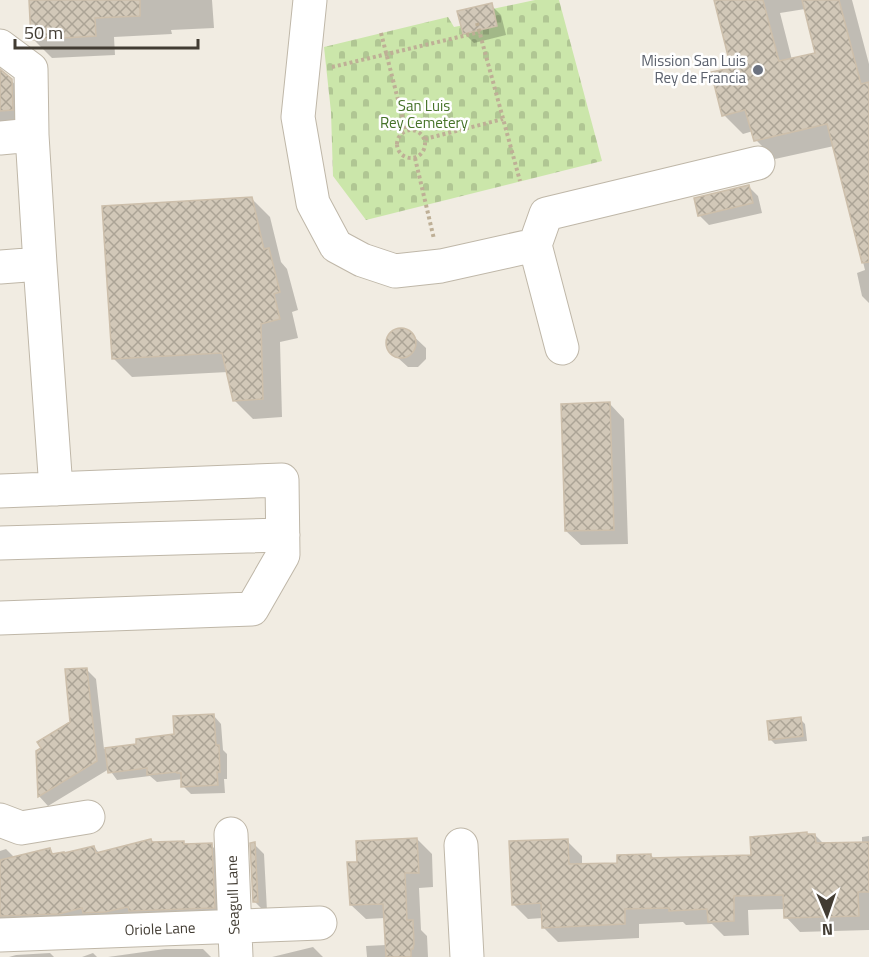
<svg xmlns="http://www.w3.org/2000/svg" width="869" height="957" font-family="'Titillium Web',sans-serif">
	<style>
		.cemetery { fill: url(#cemetery-stones) }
		.shadow { fill: #0003; fill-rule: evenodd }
		.building { fill: url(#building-cross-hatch); stroke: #cdbfab; stroke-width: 1.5 }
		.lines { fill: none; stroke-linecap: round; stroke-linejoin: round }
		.minor-casing { stroke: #bfb7a8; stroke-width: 35 }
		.path { stroke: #beaf96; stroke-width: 4; stroke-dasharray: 3 3; stroke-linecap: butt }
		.minor { stroke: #fff; stroke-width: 33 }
		.worship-dot { fill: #6b7280; stroke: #fff; stroke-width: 2 }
		.labels { text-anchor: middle; stroke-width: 5; stroke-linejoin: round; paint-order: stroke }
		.worship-label { font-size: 15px; fill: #5b616d; stroke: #fff; text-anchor: end }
		.park-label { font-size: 15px; fill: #457228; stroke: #fff }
		.street-label { font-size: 15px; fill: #423c33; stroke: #fff }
	</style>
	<defs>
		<pattern id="cemetery-stones" width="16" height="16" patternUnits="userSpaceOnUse" patternTransform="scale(1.5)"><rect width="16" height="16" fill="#cbe6aa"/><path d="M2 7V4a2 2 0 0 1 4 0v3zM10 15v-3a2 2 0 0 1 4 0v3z" fill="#b0c693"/></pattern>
		<pattern id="building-cross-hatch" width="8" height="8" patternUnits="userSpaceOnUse" patternTransform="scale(1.5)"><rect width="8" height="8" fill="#d2c8b8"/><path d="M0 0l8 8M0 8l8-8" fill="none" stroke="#aca496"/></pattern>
	</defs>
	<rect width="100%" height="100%" fill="#f1ece2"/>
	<path class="cemetery" d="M535,0H559L602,161L366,220L333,176L331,112L324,47L448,17L454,27L485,21L483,11Z"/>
	<path class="shadow" d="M31,0H212L214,28L171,30L172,34L114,37L115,55L52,58L33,39Z
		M715,0H852L869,64V303L862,296L857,273L865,270L834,146L775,159L756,140L753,131L743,134L724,115L733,69ZM805,9L817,54L792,60L780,13Z
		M491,5L501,15L506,35L474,43L464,33Z
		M0,71L25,93V122L0,124Z
		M748,186L758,196L762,213L709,225L700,216Z
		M251,198L270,217L281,262L287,269L298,310L292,312L298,338L280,342L282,417L253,419L234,400L228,372L132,377L113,358Z
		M395,330H407L426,348V359L418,367H408L388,349V338Z
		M610,404L624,419L628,544L581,545L566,531Z
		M87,670L96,679L104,749L138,746L175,735L214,716L221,724L223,750L227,754V779H224L225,793L191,794L183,786V779L157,782L150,776L117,780L109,769L48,806L39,796L38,752L72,723Z
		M800,719L805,724L807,741L775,744L770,739Z
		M815,835L824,844H862V837L869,836V930L800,932L786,917L785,909L748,910L749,935L724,936L712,924L686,925L683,922L639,924V938L558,942L543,927V918L528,919L513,904L567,841L582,856V866L619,864L651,855L655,860L752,857L808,836Z
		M417,839L432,854L433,887L419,888L421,930L427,936L428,957H367L366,946L386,945L385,918L366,919L351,905L358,864Z
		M151,841L153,843L183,842L186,845L210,844L222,856L225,919L0,922V851L6,849L15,858L49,850L55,855L94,847L100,854Z
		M254,844L264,854L267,911H264L254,901Z
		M313,947L323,957H272Z
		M165,949H203L211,957H108Z
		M50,953L54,957H9L16,955Z
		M93,953L97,957H82Z"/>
	<path class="building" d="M29,0H140V16L95,18L96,36L31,40Z
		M714,0H763L779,61L815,53L802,0H839L861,84L869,82V262L862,263L827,124L754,141L745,110L722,116L711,72L731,68Z
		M492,3L497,26L463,34L457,11Z
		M0,69L12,79L13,110L0,111Z
		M749,185L753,203L698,216L694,198Z
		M252,197L264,249L269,248L280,292L274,294L280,319L261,324L263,399L233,401L222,353L112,359L102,206Z
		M386 343a15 15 0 1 1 30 0a15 15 0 1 1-30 0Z
		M610,402L614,530L565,531L561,404Z
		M87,668L97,761L38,797L36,751L41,748L37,742L70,722L65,669Z
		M214,714L216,745H219L220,772H217L218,785L181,787V773H177V772L147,775V768L108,773L105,748L136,744V739L174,734L173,716Z
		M801,717L803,736L769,740L767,721Z
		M807,832V834H815L816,843L869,842V892H858L859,916L784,918L783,895L734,896V921L708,922L707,909L669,911V908L625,909V924L542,928L541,903L512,905L509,841L568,839L569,864L617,863V855L651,854V858L751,855L750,837Z
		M417,838L419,873H405L407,920H413L414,944L413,949H411V957H386L383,904L350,905L347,862H357L356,841Z
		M151,839L152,842L184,841V844L212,843L215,908L129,911L128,907L105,912L83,913L82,908L59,914L0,916V860L50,848L52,854L64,852V853L94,846L96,853Z
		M255,842L258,902H253L250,843Z"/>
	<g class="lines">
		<defs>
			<path id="minor" d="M310,0L298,117L313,203L336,246L362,260L395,271L441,266L535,245L546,214L758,163
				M0,46L31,69L32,135L0,138
				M535,245L562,348
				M40,264L56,489
				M0,267L40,264L32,135
				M0,491L282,480L283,555L252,609L0,618
				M0,543L283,535
				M0,820L21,828L88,817
				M231,834L236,957
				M461,845L467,957
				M0,935L320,923"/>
		</defs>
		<use href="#minor" class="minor-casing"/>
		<path class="path" d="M477,23L520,181
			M381,33L406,131
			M332,67L480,32
			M397 144a14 14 0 1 1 28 0a14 14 0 1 1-28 0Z
			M425,139L503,119
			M415,158L434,239"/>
		<use href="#minor" class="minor"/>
	</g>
	<circle class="worship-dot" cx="758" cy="70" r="6"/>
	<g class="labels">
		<g class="worship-label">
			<text x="746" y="66">Mission San Luis<tspan x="746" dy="17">Rey de Francia</tspan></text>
		</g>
		<g class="park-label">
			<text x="424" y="111">San Luis<tspan x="424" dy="17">Rey Cemetery</tspan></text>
		</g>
		<g class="street-label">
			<text transform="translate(233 895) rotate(-92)" y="5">Seagull Lane</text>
			<text transform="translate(160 929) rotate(-2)" y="5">Oriole Lane</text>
		</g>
	</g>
	<g transform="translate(827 915) rotate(178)" stroke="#ffffff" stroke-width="4.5" paint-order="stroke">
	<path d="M0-4.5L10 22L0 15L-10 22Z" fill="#423c33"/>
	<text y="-9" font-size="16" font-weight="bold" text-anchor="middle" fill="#423c33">N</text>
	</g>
	<path d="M15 39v9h183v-9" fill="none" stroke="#423c33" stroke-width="3"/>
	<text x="24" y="39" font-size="18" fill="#423c33" stroke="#ffffff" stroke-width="4.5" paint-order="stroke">50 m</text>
</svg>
